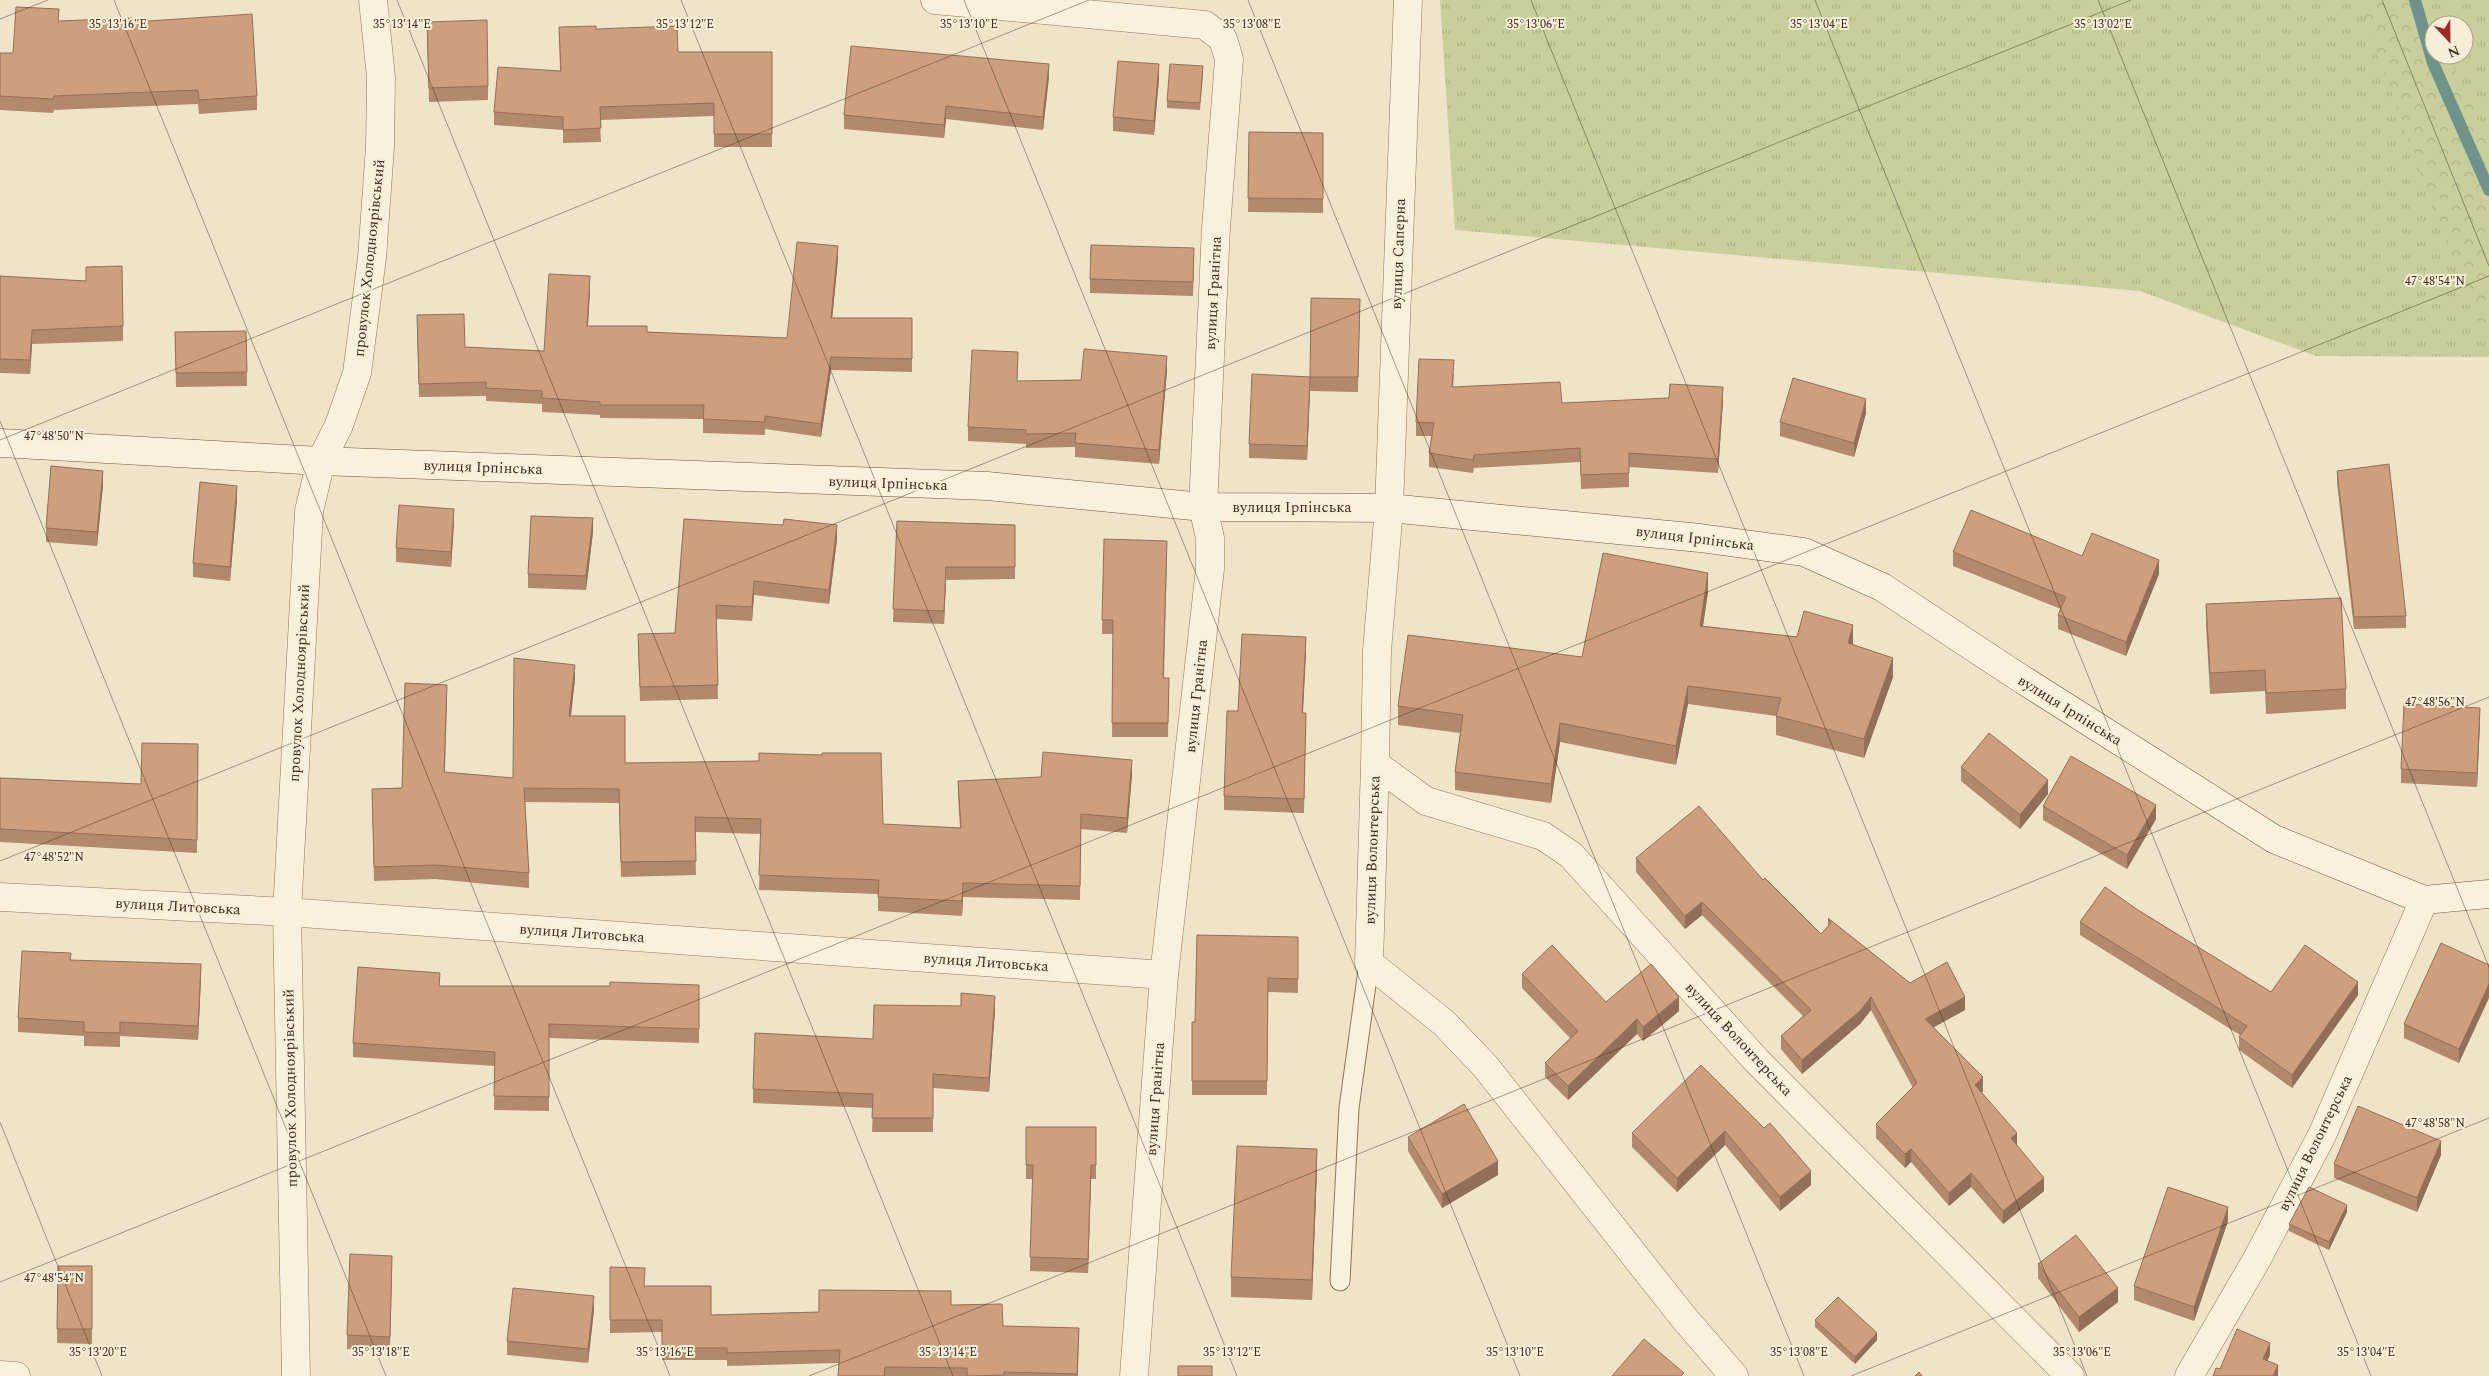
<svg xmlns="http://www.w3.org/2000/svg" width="2489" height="1376" font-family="Spectral,serif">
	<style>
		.grass { fill: url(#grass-tufts); fill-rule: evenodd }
		.forest { fill: url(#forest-crowns) }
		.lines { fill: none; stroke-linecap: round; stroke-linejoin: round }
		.stream { stroke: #6f938a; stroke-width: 12 }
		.lane-casing { stroke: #8d765c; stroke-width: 21 }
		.street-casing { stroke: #8d765c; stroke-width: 29 }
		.secondary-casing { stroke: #6f573f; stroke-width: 29 }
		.lane { stroke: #faf1dc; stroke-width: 19 }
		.street { stroke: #faf1dc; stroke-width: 28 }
		.secondary { stroke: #faf1dc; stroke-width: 28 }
		.wall { fill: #b2896c }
		.shaded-wall { fill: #916f58 }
		.building { fill: #cf9f7d; stroke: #916f58 }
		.ticks { fill: none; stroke: #3d2e20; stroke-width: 1; stroke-opacity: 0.45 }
		.labels { text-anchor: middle; stroke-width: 4; stroke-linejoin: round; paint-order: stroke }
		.street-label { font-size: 15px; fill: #3d2e20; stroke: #f7eed8 }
		.ticks-label { font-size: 12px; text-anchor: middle; fill: #3d2e20; stroke: #f7eed8; stroke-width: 4; stroke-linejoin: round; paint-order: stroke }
	</style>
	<defs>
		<pattern id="grass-tufts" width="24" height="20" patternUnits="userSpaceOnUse" patternTransform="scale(1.25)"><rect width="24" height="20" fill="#c9cf9b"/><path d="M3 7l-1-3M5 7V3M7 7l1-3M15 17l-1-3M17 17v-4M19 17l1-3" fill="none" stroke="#aeb285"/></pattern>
		<pattern id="forest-crowns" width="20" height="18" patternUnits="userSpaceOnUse" patternTransform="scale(1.25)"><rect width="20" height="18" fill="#c9cf9b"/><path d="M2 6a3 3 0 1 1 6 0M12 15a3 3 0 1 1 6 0" fill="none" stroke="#aeb285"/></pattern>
	</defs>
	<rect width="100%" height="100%" fill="#f0e4c8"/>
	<path class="grass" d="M1440,0H2489V357L2316,356L2140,291L1455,230ZM2434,25H2464V55H2434Z"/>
	<path class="forest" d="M2358,0H2419L2434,30V55H2447L2489,137V347L2433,208Z"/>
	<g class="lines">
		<path class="stream" d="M2415,0L2433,63L2489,190"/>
		<defs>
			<path id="lane" d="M1340,1281L1349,1108L1369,963"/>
			<path id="street" d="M935,0L1205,25L1223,39L1229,59L1216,228L1203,507L1210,538V569L1164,975L1134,1376
				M1375,764L1377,651L1389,508L1408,0
				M0,897L287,912L1164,975
				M0,1375L16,1376
				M296,1376L287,912L309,511L321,461L339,425L357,373L372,258L380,147L381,77L373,0
				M1734,1376L1684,1318L1485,1066L1444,1023L1369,963L1375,764L1426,801L1543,836L1571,855L1756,1060L2070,1376
				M2189,1376L2257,1259L2322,1135L2424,900"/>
			<path id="secondary" d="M0,443L321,461L987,486L1203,507L1389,508L1700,538L1804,552L1882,587L2017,676L2274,839L2424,900L2489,894"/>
		</defs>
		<use href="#lane" class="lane-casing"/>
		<use href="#street" class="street-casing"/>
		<use href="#secondary" class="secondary-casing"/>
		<use href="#lane" class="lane"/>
		<use href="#street" class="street"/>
		<use href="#secondary" class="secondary"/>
	</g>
	<path class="wall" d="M59,21L134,22L257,96V110L199,114L198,104L54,110L53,113L0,110V53H13Z
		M559,27L596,29L678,52H772V147H714V116L600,120L601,142L563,143V130L494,125V112L560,71Z
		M427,36L488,86V100L429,102Z
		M1203,73L1200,110L1167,108V101Z
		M1049,77L1043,130L946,119L944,138L844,129V115Z
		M1159,78L1154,135L1113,131V117Z
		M1249,132L1323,133V213L1248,212Z
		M838,259L832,318H912V372L831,370L821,437L765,429V435L703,433V419L600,418V415L542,412V404L486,401V396L419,397L417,328L465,347L544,351L590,290L588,326L647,332L787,338Z
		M1194,262L1193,296L1090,293V279Z
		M86,267L123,326V341L32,344L30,374L0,373V276L86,281Z
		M1360,299L1358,392L1310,391L1307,460L1249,458V444L1310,377Z
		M246,331L247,386L176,387L175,332Z
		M1018,366L1017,381L1081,380L1167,370L1159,464L1075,457V447L1026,448V444L968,441V427Z
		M1454,373L1453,387L1562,403L1723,401L1718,473L1629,467V487L1581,489L1580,462L1474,468L1473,473L1429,467V453L1432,436H1416V422Z
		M1866,413L1854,457L1780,436V422Z
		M2337,471L2406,616V628L2354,629L2337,483Z
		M103,485L97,546L46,542V528Z
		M237,500L230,581L193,577V563Z
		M684,519L837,539L829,604L754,595L752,621L716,619L718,699L640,701L638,648L675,633Z
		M897,521L1015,525V579L946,580L944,624L893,622Z
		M454,523L451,567L396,562V548Z
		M593,532L586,590L528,588V574Z
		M1953,552L2082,556L2159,574L2126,656L2058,629V615L2061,609L1953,566Z
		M1167,555L1164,678H1169L1168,737H1112L1113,634H1102V620Z
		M1708,592L1703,626L1853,643V644L1893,677L1864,758L1776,735V716L1688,704L1676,765L1560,742L1551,803L1455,790V772L1460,733L1398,725V706L1582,657Z
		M2206,604L2346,689V709L2266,714L2265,691L2210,694L2206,625Z
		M1306,651L1303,713H1306L1304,813L1224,810V796L1238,711Z
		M575,679L571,716L625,763L883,824L960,828L958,796V781L1132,775L1127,833L1081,829L1080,900L963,897L962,916L878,911V894L759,890L761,834L695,832L696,875L621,877L619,803L525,802L529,873V888L435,879L374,881L372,789L402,788L447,700L445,772L513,778Z
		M2480,722L2477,787L2401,783V769Z
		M198,744L197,853L0,842V778L141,784Z
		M1961,767L2048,794L2020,829L1961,781Z
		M2043,806L2156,819L2127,869L2043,820Z
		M1636,858L1763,880L1821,934L1828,926V918L1910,983L1965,1010L1934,1027L1983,1091L1982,1092L2017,1146L2044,1191L2003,1224L1971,1187L1949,1206L1911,1162L1905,1168L1876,1138V1124L1913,1088L1871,1010L1860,1024L1802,1074L1781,1049V1036L1803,1016L1702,915L1685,929L1636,872Z
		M2138,910L2271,992L2358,995L2292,1088L2239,1050V1037L2240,1035L2080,935V922Z
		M1298,937V993L1268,992L1267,1095H1192V1022H1195Z
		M71,960L201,978L198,1040L120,1036V1047L84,1046V1036L18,1032V1018Z
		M2489,965L2459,1063L2404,1038V1024Z
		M1522,974L1606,1002L1679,1011L1643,1041L1637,1034L1568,1100L1545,1077V1063L1570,1038L1522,988Z
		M699,985V1043L549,1038V1111L494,1110L495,1066L353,1057V1043L440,986H610Z
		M961,1006L995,1010L989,1092L933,1088V1132H872L873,1108L753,1103V1089L873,1039Z
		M1026,1127H1096V1179H1091L1088,1273L1030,1271L1033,1179H1026Z
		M1764,1128L1811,1185L1780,1211L1725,1145L1677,1192L1632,1147V1133Z
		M1408,1137L1498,1175L1442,1208L1408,1151Z
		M2441,1155L2417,1212L2334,1178V1164Z
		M1317,1169L1312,1300L1231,1297V1277Z
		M2347,1212L2329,1250L2289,1231V1224Z
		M2228,1221L2194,1321L2134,1300V1286Z
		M2038,1264L2118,1302L2079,1332L2038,1278Z
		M58,1266H92V1344L57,1343Z
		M610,1267L644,1286L711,1315L819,1312V1290L951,1305L1003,1326L1079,1328L1078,1376H838L839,1363L727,1366V1360H662V1332L610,1333Z
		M392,1270L390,1351L347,1349V1335Z
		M594,1310L588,1363L507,1355V1341Z
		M1815,1320L1877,1340L1855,1364L1815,1327Z"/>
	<path class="shaded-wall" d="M1049,64V77L1043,130V117Z
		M1159,64V78L1154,135V121Z
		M946,106V119L944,138V125Z
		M838,246V259L831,331V318Z
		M590,276V290L587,339V326Z
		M32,330V344L30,374V360Z
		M1167,356V370L1159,464V450Z
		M831,357V370L821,437V424Z
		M1310,377V391L1307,460V446Z
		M1723,387V401L1718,473V459Z
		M1866,399V413L1854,457V443Z
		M103,471V485L97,546V532Z
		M237,486V500L230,581V567Z
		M454,509V523L451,567V552Z
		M593,518V532L586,590V576Z
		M837,525V539L829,604V590Z
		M2159,560V574L2126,656V642Z
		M946,567V580L944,624V611Z
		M1708,573V592L1700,644V626Z
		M754,581V595L752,621V607Z
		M1853,625V643L1848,661V643Z
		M1306,637V651L1302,727V713Z
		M1893,658V677L1864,758V739Z
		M575,665V679L569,730V716Z
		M1688,686V704L1676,765V746Z
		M2480,708V722L2477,787V773Z
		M1560,723V742L1551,803V784Z
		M1132,760V775L1127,833V818Z
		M2048,780V794L2020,829V815Z
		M2156,805V819L2127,869V855Z
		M963,883V897L962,916V901Z
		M1702,902V915L1685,929V916Z
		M201,964V978L198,1040V1026Z
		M2358,982V995L2292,1088V1075Z
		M2489,984V998L2459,1063V1049Z
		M995,996V1010L989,1092V1078Z
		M1679,997V1011L1643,1041V1027Z
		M1871,997V1010L1860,1024L1802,1074V1060Z
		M1965,997V1010L1925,1032V1019Z
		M1637,1019V1034L1568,1100V1086Z
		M1983,1077V1091L1975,1099V1085Z
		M1725,1131V1145L1677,1192V1178Z
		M2017,1133V1146L2011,1138Z
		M2441,1141V1155L2417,1212V1198Z
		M1317,1149V1169L1312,1300V1280Z
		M1911,1149V1162L1905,1168V1154Z
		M1498,1161V1175L1442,1208V1194Z
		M1091,1165V1179L1088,1273V1259Z
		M1811,1171V1185L1780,1211V1197Z
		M1971,1173V1187L1949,1206V1193Z
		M2044,1178V1191L2003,1224V1211Z
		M2347,1205V1212L2329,1250V1242Z
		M2228,1207V1221L2194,1321V1307Z
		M2118,1288V1302L2079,1332V1317Z
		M594,1296V1310L588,1363V1349Z
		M1877,1333V1340L1855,1364V1357Z
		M2270,1343V1355L2263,1371V1359Z
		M2278,1365V1376H2273Z"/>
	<path class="building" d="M16,7L59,9L58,21L134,18V22L252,14L257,96L199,100L198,90L54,96L53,99L0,96V53H13Z
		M487,20L488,86L429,88L427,22Z
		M596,26V29L677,26L678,52H772V134H714V103L600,107L601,128L563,130V117L494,112L498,67L561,71L559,27Z
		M851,46L1049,64L1043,117L946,106L944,125L844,115Z
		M1118,61L1159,64L1154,121L1113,117Z
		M1170,64L1203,66L1200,103L1167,101Z
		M1249,132L1323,133V199L1248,198Z
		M797,242L838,246L831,318H912V359L831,357L821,424L765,416V422L703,419L704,405H600V402L542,398V391L486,388V382L419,384L417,315L464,314L465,347L544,351L549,274L590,276L587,326H647V332L787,338Z
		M1091,245L1194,248L1193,282L1090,279Z
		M122,266L123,326L32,330L30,360L0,359V276L86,281V267Z
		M1311,298L1360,299L1358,377H1310Z
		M246,331L247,372L176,373L175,332Z
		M1084,349L1167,356L1159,450L1075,443L1076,433L1026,434V430L968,427L972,350L1018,352L1017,381L1081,380Z
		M1419,359L1454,360L1452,387L1560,382L1562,403L1669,398L1670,384L1723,387L1718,459L1629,453V473L1581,475L1580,448L1474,455L1473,460L1429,453L1434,423L1416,422Z
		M1252,374L1310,377L1307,446L1249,444Z
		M1793,378L1866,399L1854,443L1780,422Z
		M2389,464L2406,616L2354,617L2337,471Z
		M51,466L103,471L97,532L46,528Z
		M200,482L237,486L230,567L193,563Z
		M399,505L454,509L451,552L396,548Z
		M1971,510L2082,556L2092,533L2159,560L2126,642L2058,615L2066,597L1953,552Z
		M531,516L593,518L586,576L528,574Z
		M684,519L783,525L784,519L837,525L829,590L754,581L752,607L716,605L718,685L640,687L638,634L675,633Z
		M897,521L1015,525V567H946L944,611L893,609Z
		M1104,539L1167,541L1163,678H1169L1168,723H1112L1113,620H1102Z
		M1603,553L1708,573L1700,626L1797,637L1804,611L1853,625L1848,643L1893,658L1864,739L1776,716L1781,698L1688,686L1676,746L1560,723L1551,784L1455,772L1463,715L1398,706L1408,635L1582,657Z
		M2341,598L2346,689L2266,693L2265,670L2210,673L2206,604Z
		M1242,634L1306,637L1302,713H1306L1304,799L1224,796L1227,711H1238Z
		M514,658L575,665L569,716H625V763L759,761V753L822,755V753H881L883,824L961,828L958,781L1041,777L1043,752L1132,760L1127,818L1081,814L1080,886L963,883L962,901L878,897L879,880L759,875L761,819L695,817L696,861L621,862L619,789L524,788L529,873L435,865L374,867L372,789L402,788L405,683L447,685L444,772L513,778Z
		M2404,704L2480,708L2477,773L2401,769Z
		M1989,733L2048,780L2020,815L1961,767Z
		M142,743L198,744L197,840L0,829V778L141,784Z
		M2071,756L2156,805L2127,855L2043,806Z
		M1699,806L1763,880L1765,878L1821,934L1831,923L1828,918L1910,983L1947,962L1965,997L1925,1019L1983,1077L1975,1085L2017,1133L2011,1138L2044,1178L2003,1211L1971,1173L1949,1193L1911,1149L1905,1154L1876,1124L1917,1083L1871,997L1860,1011L1802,1060L1781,1036L1811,1010L1702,902L1685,916L1636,858Z
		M2105,887L2138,910L2271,992L2305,945L2358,982L2292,1075L2239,1037L2247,1026L2080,922Z
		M1197,935L1298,937V979L1268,978L1267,1081H1192V1022H1195Z
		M2441,943L2489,965V984L2459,1049L2404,1024Z
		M1552,945L1606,1002L1651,964L1679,997L1643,1027L1637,1019L1568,1086L1545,1063L1578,1031L1522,974Z
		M22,951L71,953L70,960L201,964L198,1026L120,1022V1033L84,1032V1022L18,1018Z
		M358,967L440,973L439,986H610V982L699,985V1029L549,1024V1097L494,1096L495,1052L353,1043Z
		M961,993L995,996L989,1078L933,1074V1118H872L873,1094L753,1089L755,1033L873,1039L874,1005L961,1006Z
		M1701,1065L1764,1128L1770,1123L1811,1171L1780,1197L1725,1131L1677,1178L1632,1133Z
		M1464,1104L1498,1161L1442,1194L1408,1137Z
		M2358,1106L2441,1141L2417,1198L2334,1164Z
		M1026,1127H1096V1165H1091L1088,1259L1030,1257L1033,1165H1026Z
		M1237,1146L1317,1149L1312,1280L1231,1277Z
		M2168,1187L2228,1207L2194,1307L2134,1286Z
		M2309,1187L2347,1205L2329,1242L2289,1224Z
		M2076,1235L2118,1288L2079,1317L2038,1264Z
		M350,1254L392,1256L390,1337L347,1335Z
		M58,1266H92V1329H57Z
		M610,1267L645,1268L644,1286H711V1315L819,1312V1290L951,1291V1305L1002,1304L1003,1326L1079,1328L1077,1374L1004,1372V1375L967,1376V1368L885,1367L884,1376H838L840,1350L727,1353V1348H662V1320H610Z
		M513,1288L594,1296L588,1349L507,1341Z
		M1838,1297L1877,1333L1855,1357L1815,1320Z
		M2237,1329L2270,1343L2263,1359L2278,1365L2273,1376H2213L2216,1368L2220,1369Z
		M1644,1339L1684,1373L1681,1376H1612Z
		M1178,1366H1212V1376H1178Z
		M1919,1372L1922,1376H1915Z"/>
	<path class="ticks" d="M114,0L670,1376M397,0L953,1376M681,0L1237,1376M964,0L1520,1376M1248,0L1804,1376M1531,0L2087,1376M1815,0L2371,1376M2098,0L2489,967M2382,0L2489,266M0,19L48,0M0,421L386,1376M0,440L1089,0M0,861L2131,0M0,1122L102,1376M0,1282L2489,276M809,1376L2489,697M1851,1376L2489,1118"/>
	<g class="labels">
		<g class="street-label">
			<text transform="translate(1398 254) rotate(-88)" y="5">вулиця Саперна</text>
			<text transform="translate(369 258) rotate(-84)" y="5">провулок Холодноярівський</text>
			<text transform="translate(1213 293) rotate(-87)" y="5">вулиця Гранітна</text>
			<text transform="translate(483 467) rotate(2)" y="5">вулиця Ірпінська</text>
			<text transform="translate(888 483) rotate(2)" y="5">вулиця Ірпінська</text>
			<text x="1292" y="512">вулиця Ірпінська</text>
			<text transform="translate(1695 538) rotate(7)" y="5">вулиця Ірпінська</text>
			<text transform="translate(299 683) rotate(-87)" y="5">провулок Холодноярівський</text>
			<text transform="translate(1196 696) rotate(-84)" y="5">вулиця Гранітна</text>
			<text transform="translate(2070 710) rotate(32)" y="5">вулиця Ірпінська</text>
			<text transform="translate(1372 850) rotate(-88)" y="5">вулиця Волонтерська</text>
			<text transform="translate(178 906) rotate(3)" y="5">вулиця Литовська</text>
			<text transform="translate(582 933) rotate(4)" y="5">вулиця Литовська</text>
			<text transform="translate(986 962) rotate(4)" y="5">вулиця Литовська</text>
			<text transform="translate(1739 1039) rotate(47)" y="5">вулиця Волонтерська</text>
			<text transform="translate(290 1088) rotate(-91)" y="5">провулок Холодноярівський</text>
			<text transform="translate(1155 1099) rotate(-86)" y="5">вулиця Гранітна</text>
			<text transform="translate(2315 1143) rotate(-64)" y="5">вулиця Волонтерська</text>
		</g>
	</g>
	<g class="ticks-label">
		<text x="118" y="28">35°13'16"E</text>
		<text x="402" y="28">35°13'14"E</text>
		<text x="685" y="28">35°13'12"E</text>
		<text x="969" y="28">35°13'10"E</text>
		<text x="1252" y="28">35°13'08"E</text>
		<text x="1536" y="28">35°13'06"E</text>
		<text x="1819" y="28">35°13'04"E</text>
		<text x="2103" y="28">35°13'02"E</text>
		<text x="2435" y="285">47°48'54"N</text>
		<text x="54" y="440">47°48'50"N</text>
		<text x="2435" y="706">47°48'56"N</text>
		<text x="54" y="861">47°48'52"N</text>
		<text x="2435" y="1127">47°48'58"N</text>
		<text x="54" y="1282">47°48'54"N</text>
		<text x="98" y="1356">35°13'20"E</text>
		<text x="381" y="1356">35°13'18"E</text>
		<text x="665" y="1356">35°13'16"E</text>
		<text x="948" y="1356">35°13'14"E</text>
		<text x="1232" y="1356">35°13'12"E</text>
		<text x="1515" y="1356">35°13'10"E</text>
		<text x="1799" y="1356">35°13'08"E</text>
		<text x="2082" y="1356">35°13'06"E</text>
		<text x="2366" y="1356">35°13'04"E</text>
	</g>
	<g transform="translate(2449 40) rotate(158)"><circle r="24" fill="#f7eed8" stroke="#ada18e"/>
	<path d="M0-4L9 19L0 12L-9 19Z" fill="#9e2a2b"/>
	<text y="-8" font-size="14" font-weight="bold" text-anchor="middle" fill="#3d2e20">N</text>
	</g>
</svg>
